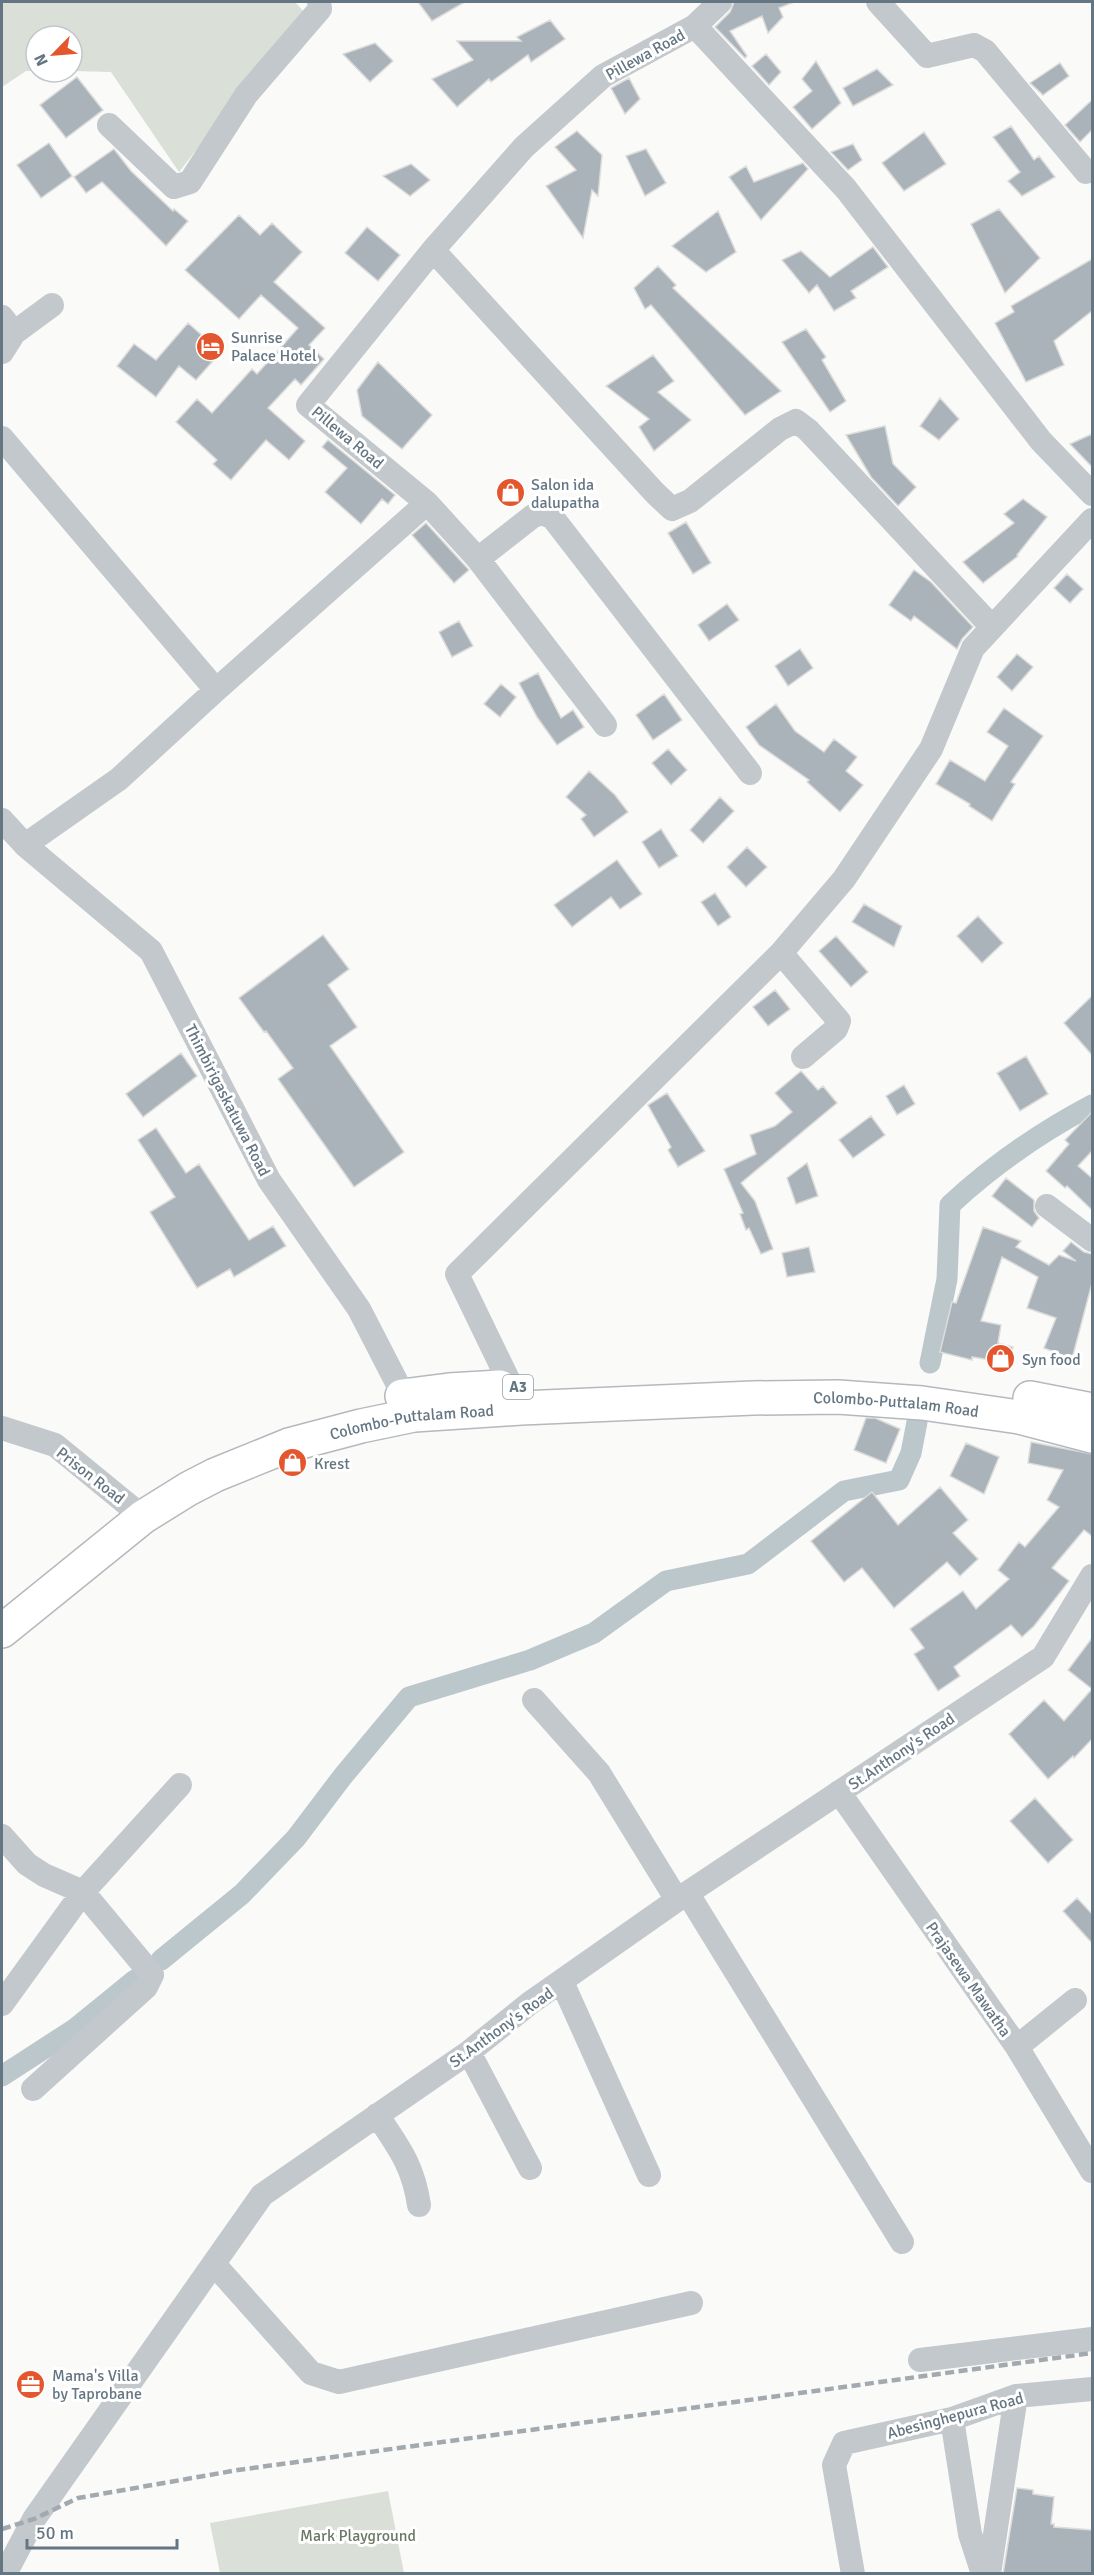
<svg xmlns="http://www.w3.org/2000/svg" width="1094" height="2575" font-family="Signika,sans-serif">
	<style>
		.green { fill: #dadfd7 }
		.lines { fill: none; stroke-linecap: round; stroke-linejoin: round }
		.canal { stroke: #bbc7cb; stroke-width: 21 }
		.building { fill: #aab3b9; stroke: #dcdcda; stroke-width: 1.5 }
		.highway-casing { stroke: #b4b9bd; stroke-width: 36 }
		.minor { stroke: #c3c8cc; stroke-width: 24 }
		.highway { stroke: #fff; stroke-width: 33 }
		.rail { stroke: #a2aab0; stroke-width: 4.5; stroke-dasharray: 9 4.5; stroke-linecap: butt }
		.labels { text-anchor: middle; stroke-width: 6; stroke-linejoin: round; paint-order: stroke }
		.shield { fill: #fff; stroke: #939fa8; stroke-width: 1.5 }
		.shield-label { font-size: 15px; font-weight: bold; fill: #657683 }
		.street-label { font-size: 16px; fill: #657683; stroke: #fff }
		.poi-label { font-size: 16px; fill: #657683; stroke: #fff; text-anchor: start }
		.park-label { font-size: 16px; fill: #687a64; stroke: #fff }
	</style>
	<rect width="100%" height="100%" fill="#fafaf8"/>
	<path class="green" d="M2,2H295L304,12L179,172L111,72L72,71V36H36V71H26L2,87Z
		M388,2491L404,2573H220L210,2523Z"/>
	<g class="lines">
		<path class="canal" d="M930,1363L947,1279L950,1205C993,1165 1041,1132 1092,1105
			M161,1960L242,1894L296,1838L343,1776L409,1697L530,1660L594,1633L666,1581L748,1564L844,1491L899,1480L911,1453L917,1422
			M2,2076L76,2028L135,1980"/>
	</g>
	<path class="building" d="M418,2H465L432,21Z
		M734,2H794L779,8L783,17L768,33L762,16L730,31L747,56L745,58L715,27L730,12Z
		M550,20L565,39L531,62L528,55L491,82L489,79L457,107L432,79L473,60L457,41H521L517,37Z
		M375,43L393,61L370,82L343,54Z
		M766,54L781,72L769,85L752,66Z
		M816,61L841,103L812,129L793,107L812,91L802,79Z
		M1060,63L1069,76L1043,95L1030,83Z
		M877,69L893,85L853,106L843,88Z
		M77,77L103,110L66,138L40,105Z
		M629,78L640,99L625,114L611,88Z
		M1092,100V130L1080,142L1065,125Z
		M1011,126L1034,160L1039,156L1055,177L1022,196L1008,181L1020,172L993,137Z
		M577,131L602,155L598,196L592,190L583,238L546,186L576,170L555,147Z
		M924,132L946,164L904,191L882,163Z
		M49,143L72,176L41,198L17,165Z
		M853,144L862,160L848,170L831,152Z
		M114,149L131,171L173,211L174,209L188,221L166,246L102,182L86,193L74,177Z
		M646,149L666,183L645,196L626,156Z
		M803,163L808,169L761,220L729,177L746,166L754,182Z
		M411,164L430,180L410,196L383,176Z
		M999,209L1040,258L1005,293L971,224Z
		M718,211L736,252L706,272L672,246Z
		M239,215L260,235L272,223L302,252L274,282L325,328L309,345L324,359L301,385L295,379L268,408L305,441L289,460L266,440L231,480L213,464L217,460L176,422L197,399L212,413L252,369L257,374L298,328L261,295L239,319L185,270Z
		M367,227L400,255L378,281L345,253Z
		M873,247L888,267L851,291L856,298L834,311L817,285L809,293L782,260L801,251L830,277Z
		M1092,259V311L1054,341L1064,365L1026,382L995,323L1014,312L1011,306Z
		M658,266L676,285L673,288L781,391L745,415L651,305L645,309L634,288Z
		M188,323L221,352L196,380L179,366L156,397L117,366L134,344L156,360Z
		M806,329L826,357L822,360L846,401L830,412L782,342Z
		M653,355L674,381L658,392L691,420L654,451L639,427L649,419L606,386Z
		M378,362L432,415L402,449L362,416L357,390Z
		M940,398L959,419L939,440L920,426Z
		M885,426L893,464L916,487L898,506L871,477L846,435Z
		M1092,434V467L1070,444Z
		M328,440L395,495L388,504L382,499L361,524L325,492L347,468L322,447Z
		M1023,499L1047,517L1017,555L1018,556L983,583L963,562L1014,523L1004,514Z
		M686,522L711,563L693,574L668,533Z
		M426,523L469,570L454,583L412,535Z
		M914,570L931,582L973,627L962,639L957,649L914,616L911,621L889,605Z
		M1067,574L1083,589L1070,603L1054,588Z
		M727,604L739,620L709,641L698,625Z
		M459,621L473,646L452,657L439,632Z
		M800,649L813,668L788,686L775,666Z
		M1017,654L1033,667L1012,691L997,677Z
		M538,673L561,718L573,710L584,727L557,745L537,717L519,683Z
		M501,684L516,697L500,717L484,704Z
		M664,694L682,720L653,740L636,715Z
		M776,704L795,731L824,752L834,739L857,757L846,771L863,785L840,812L807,782L809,780L759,745L746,727Z
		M1004,708L1043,736L1011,782L1015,784L992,821L969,806L970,804L936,784L950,760L985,781L1008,746L987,732Z
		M668,749L687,770L671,785L652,763Z
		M589,771L615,795L628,812L594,837L581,819L586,815L566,797Z
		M720,797L734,811L703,843L690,830Z
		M661,829L678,856L659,868L642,842Z
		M747,847L767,867L746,887L727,867Z
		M617,860L642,894L620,909L611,897L572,927L554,905Z
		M715,893L731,917L718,926L701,902Z
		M864,904L902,926L894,947L852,922Z
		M978,916L1003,943L982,963L957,936Z
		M323,935L349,969L328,985L357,1027L330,1046L404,1152L354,1187L278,1079L293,1068L266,1031L264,1032L239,998Z
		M836,936L868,972L851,987L819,951Z
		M775,990L790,1009L768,1026L753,1007Z
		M1092,996V1055L1064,1023Z
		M181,1053L197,1076L143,1117L126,1094Z
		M1026,1056L1048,1094L1020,1111L997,1073Z
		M801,1071L818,1090L823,1086L837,1103L741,1183L755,1201L773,1249L761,1254L749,1228L746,1230L740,1214L743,1213L724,1169L756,1154L750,1135L775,1126L792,1112L775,1093Z
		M904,1085L915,1104L897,1115L886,1096Z
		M667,1093L705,1151L678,1167L668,1150L671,1147L648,1105Z
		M1092,1112V1151L1078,1166L1092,1178V1210L1067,1186L1065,1188L1046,1171L1069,1144L1065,1140Z
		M871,1116L885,1135L853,1158L839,1140Z
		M156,1128L186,1173L199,1164L249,1240L273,1226L286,1246L234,1277L230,1269L197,1288L150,1212L175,1197L138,1140Z
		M807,1163L818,1196L796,1204L787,1178Z
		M1006,1178L1034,1200V1211L1039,1218L1032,1227L992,1196Z
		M983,1227L1021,1241L1016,1247L1049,1265L1059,1255L1076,1261L1063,1251L1071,1242L1084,1252L1092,1254V1283L1072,1359L1044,1348L1056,1318L1027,1308L1038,1277L1002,1257L981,1321L1001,1325L998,1343L1013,1347L1008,1363L972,1357V1360L940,1352L952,1302L956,1303Z
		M809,1247L815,1272L787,1277L782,1253Z
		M866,1418H875L900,1429L886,1463L854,1450Z
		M1031,1442L1092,1454V1536L1084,1530L1052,1568L1069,1581L1034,1626L1022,1637L1011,1625L954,1667L960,1676L938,1691L914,1654L924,1648L910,1629L963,1591L976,1609L1009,1579L998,1570L1019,1542L1025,1547L1059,1507L1047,1500L1063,1470L1028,1463Z
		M966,1443L999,1457L984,1494L950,1476Z
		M940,1487L968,1520L953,1533L978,1559L960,1576L947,1562L894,1608L862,1568L844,1582L811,1541L872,1492L898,1525Z
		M1092,1638V1739L1074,1758L1073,1756L1048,1779L1009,1734L1044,1700L1064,1721L1092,1689L1068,1670Z
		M1035,1798L1073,1840L1048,1863L1010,1821Z
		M1077,1898L1092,1914V1943L1063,1911Z
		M1017,2488L1033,2490V2494L1054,2497L1051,2524H1054V2527L1092,2530V2574H1003Z"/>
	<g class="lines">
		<defs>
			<g id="highway">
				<path d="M402,1396L449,1390L500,1387"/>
				<path d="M1030,1398L1092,1410"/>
				<path id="s1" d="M2,1631L143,1517L188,1489L215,1475L289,1445L361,1426L414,1415L521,1408L753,1398L838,1397L922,1403L1019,1417L1092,1436"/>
			</g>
		</defs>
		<use href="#highway" class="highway-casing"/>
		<path class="minor" d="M878,2L927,56L974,45L985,51L1086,172
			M695,26L846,189L1041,441L1092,494
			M109,125L174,187L190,182L246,95L320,9L319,2
			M433,250L655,493L672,509L690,501L780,429L796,421L808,430L992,627
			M2,317L14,333L52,305
			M2,352L14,333
			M2,438L216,690
			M427,503L478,559L605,725
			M478,559L533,516L543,513L553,518L750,773
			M2,820L25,845L151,951L269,1180L359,1309L411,1410
			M25,845L119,779L216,690L427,503L308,405L433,250L524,147L603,76L695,26L720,2
			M781,953L839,1021L836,1029L803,1057
			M1047,1206L1092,1240
			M518,1400L457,1274L781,953L844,879L931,749L973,648L1092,520
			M2,1428L55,1445L143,1517
			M534,1700L599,1773L677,1900
			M839,1792L1017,2047L1092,2171
			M2,1836L27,1864L44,1875L83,1892L2,2004
			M688,1894L902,2242
			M562,1982L649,2175
			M1017,2047L1075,2000
			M469,2052L530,2168
			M33,2089L146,1987L152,1975L83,1892L180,1785
			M377,2115C399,2148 413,2165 419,2205
			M214,2264L311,2373L339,2382L691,2303
			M920,2360L1092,2339
			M952,2419L970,2534L983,2574
			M5,2574L34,2519L262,2195L469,2052L530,2003L677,1900L1043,1657L1092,1576
			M853,2574L834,2465L844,2443L952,2419L1016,2396L1092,2389
			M989,2574L1016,2396"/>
		<use href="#highway" class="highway"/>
		<path class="rail" d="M2,2529L34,2519L78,2498L238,2470L1092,2353"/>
	</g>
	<defs>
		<symbol id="hotel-disc" viewBox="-11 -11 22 22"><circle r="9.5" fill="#e4572e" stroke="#fff"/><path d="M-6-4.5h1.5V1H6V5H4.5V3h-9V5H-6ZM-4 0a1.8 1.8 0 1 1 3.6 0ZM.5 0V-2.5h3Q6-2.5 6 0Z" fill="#fff"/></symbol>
		<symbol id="shop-disc" viewBox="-11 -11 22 22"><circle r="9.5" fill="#e4572e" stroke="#fff"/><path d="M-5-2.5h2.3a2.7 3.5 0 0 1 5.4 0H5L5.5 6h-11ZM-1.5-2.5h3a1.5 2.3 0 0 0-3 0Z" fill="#fff"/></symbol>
		<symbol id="office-disc" viewBox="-11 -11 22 22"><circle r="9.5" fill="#e4572e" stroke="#fff"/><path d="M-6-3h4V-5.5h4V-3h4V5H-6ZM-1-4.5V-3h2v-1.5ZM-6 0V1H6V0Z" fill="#fff"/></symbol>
	</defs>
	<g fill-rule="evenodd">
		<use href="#hotel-disc" x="194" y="330" width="33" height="33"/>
		<use href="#shop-disc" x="494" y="476" width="33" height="33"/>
		<use href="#shop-disc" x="984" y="1342" width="33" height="33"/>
		<use href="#shop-disc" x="276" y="1446" width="33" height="33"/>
		<use href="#office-disc" x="14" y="2368" width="33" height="33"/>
	</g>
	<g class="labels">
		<rect class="shield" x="503" y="1375" width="30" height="24" rx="4.5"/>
		<g class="shield-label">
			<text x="518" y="1392">A3</text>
		</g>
		<g class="street-label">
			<text transform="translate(645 54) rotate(-29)" y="6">Pillewa Road</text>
			<text transform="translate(348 437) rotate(40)" y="6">Pillewa Road</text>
			<text transform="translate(228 1100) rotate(63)" y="6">Thimbirigaskatuwa Road</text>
			<text dy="6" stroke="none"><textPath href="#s1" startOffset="956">Colombo-Puttalam Road</textPath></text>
			<text dy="6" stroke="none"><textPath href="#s1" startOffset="470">Colombo-Puttalam Road</textPath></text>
			<text transform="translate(91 1475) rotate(38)" y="6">Prison Road</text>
			<text transform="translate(901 1751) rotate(-34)" y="6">St.Anthony's Road</text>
			<text transform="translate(969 1979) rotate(55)" y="6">Prajasewa Mawatha</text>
			<text transform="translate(501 2027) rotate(-36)" y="6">St.Anthony's Road</text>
			<text transform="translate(955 2415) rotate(-15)" y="6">Abesinghepura Road</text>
		</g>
		<g class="poi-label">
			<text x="231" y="343">Sunrise<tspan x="231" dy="18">Palace Hotel</tspan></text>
			<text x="531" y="490">Salon ida<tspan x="531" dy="18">dalupatha</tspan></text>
			<text x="1022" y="1365">Syn food</text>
			<text x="314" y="1469">Krest</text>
			<text x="52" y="2381">Mama's Villa<tspan x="52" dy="18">by Taprobane</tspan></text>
		</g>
		<g class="park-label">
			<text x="358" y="2541">Mark Playground</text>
		</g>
	</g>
	<rect width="1094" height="2575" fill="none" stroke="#657683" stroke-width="6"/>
	<g transform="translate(54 54) rotate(245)"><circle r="28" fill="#ffffff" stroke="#c1c8cd" stroke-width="1.5"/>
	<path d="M0-4.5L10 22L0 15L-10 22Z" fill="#e4572e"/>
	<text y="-9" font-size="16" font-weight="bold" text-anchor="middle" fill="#657683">N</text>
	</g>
	<path d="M27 2539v9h150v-9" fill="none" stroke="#657683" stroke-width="3"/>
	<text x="36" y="2539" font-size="18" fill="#657683" stroke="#ffffff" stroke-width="4.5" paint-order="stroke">50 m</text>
</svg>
